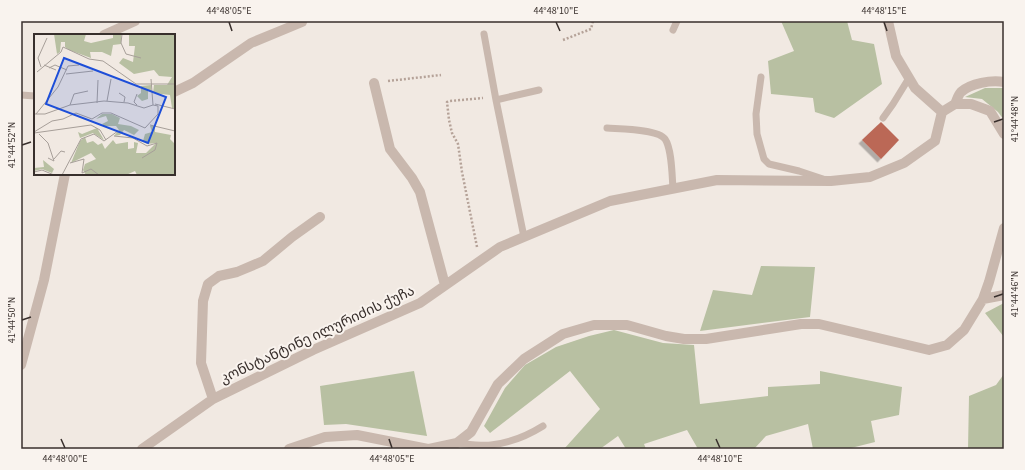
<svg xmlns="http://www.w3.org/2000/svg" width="1025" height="470" font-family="'Source Sans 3','Noto Sans Georgian',sans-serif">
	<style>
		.green { fill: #b8c0a2 }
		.building { fill: #bb6756; filter: url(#shadow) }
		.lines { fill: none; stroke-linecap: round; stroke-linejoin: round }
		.path { stroke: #b5a298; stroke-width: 2.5; stroke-dasharray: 2 2; stroke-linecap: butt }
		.lane { stroke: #c9b8ae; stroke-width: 7 }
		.street { stroke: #c9b8ae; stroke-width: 10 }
		.ticks { fill: none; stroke: #382f2c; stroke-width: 1.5 }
		.labels { text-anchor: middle; stroke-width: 4; stroke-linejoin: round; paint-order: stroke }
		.street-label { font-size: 14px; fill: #382f2c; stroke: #f9f3ee }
		.inset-road { fill: none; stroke: #a79f99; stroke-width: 1 }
		.view { fill: #1d4ed8; fill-opacity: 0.15; stroke: #1d4ed8; stroke-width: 2 }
		.inset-edge { fill: none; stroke: #382f2c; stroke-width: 2 }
		.neatline { fill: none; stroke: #382f2c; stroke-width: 1.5 }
		.ticks-label { font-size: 10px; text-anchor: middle; fill: #382f2c }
	</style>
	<defs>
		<filter id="shadow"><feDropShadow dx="-3.5" dy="3.5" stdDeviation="0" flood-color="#0004"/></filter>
	</defs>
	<rect width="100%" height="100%" fill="#f1e9e2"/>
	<path class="green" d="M781,21H847L852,40L874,44L882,84L834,118L815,112L813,98L771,94L768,61L794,51Z
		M985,88H1004V120L998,112L982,99L965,97Z
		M761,266L815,267L810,317L700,331L713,290L752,295Z
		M1004,303V337L985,313Z
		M614,330L663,343L694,345L700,404L768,396V387L820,384V371L902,387L899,415L871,421L875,442L847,449H813L808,424L766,436L754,449H721L717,448L714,449H698L687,430L644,444L646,449H626L618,436L600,449H564L600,409L570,371L490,433L484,426L505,388L525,365L556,347L589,336Z
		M414,371L427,436L346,424L324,425L320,386Z
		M1004,374V449H968L969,396L996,385Z"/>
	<path class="building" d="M881,122L899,140L881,159L862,140Z"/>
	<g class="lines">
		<path class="path" d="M563,40L591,29L593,21
			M388,81L441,75
			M477,247L462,172L458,144L452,133L449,120L447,102L450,101L483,98"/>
		<path class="lane" d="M673,30L677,21
			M484,34L496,100L524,237
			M761,77L756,114L757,134L764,159L769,164L799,171L823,179
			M21,95L35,96
			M496,100L539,90
			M883,118L893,104L909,78
			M607,128C620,129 658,129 665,139C672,149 672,176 673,189
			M457,443C467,444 480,446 491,445C509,443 527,436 543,426"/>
		<path class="street" d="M888,21L896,56L915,88L942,112
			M104,35L135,21
			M374,83L390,149L412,178L420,192L445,285
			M174,92L193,83L251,43L302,22
			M955,104C957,100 958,95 961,92C971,83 991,80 1004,82
			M942,112L955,104H971L990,111L1004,134
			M983,299L1004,295
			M21,365L44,280L65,174
			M213,399L201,363L203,301L208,284L219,276L237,272L263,261L292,237L320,217
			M142,449L213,399L313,350L420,303L500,247L610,201L717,180L831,181L870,177L904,163L935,141L942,112
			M289,449L325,437L357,435L428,449
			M429,449L457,443L471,432L498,384L524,359L563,334L594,325H627L666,336L684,339H706L801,324H819L929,350L947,345L964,330L983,299L989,282L1004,228"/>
	</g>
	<path class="ticks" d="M229,22L232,31M556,22L560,31M884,22L887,31M994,122L1003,119M22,145L31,142M994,297L1003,294M22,320L31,317M61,439L65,448M389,439L392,448M716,439L720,448"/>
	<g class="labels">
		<g class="street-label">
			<text transform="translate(317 334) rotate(-25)" y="5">კონსტანტინე ილურიძის ქუჩა</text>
		</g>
	</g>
	<g transform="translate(34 34)">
		<rect width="141" height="141" fill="#f1e9e2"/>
		<path d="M20,0H52L50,7L57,9L79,4V0H87V10L79,11L77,22L68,18H56L57,24L35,16L31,13V8H27L26,18L23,20ZM95,0H141V74H138L136,61L119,59L120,51H133L138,43L125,42L120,36L100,40L85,29L89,24L99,28L101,12H95ZM117,51V56H114V65L108,67L103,62L107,59V52ZM68,80H78L86,84L84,90L97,92L105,96L100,101L90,96L86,101L80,102L85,96L82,92H70L68,90L74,87L72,82L62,85ZM116,92H121V98L137,101L136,105L141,110V141H103L101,137L92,141H52L49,136L51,130L62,125L57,119L37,129L46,107L51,103L53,109L59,107L64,111L68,109L71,115L79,106L82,110L94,108V115L100,114V108L104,109L102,119H112L122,109L113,110L109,107L111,100L118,98ZM63,94L70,106L59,99L46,104L44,98L48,100ZM9,126L20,135L18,139L8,135L0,137V134L10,133Z" fill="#b8c0a2"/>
		<path class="inset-road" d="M88,0L87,9L92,20M92,20L107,24M10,31L22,36M7,33L4,24L13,4M15,34L21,31L33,36M3,38L27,18L29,13L55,25L69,27L102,50H141M32,40L59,37M117,45L119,71M85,59L91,63L90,68M103,60L100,68L103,71M73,67L77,45M63,69L64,46M121,70L141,75M36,71L40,60L54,57M0,80H11L36,71L70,67L94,69L110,74L119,71M2,80L24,53L34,32L45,31M116,91L141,97M0,98L18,87L29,85L42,79L58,85L68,79H77L111,94L124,80V72L119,71M0,99L57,91L66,96L72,106M5,100L14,109L20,127L14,124M80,102L99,104L113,112L123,109L121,116L108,124M20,125L27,117L31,118M36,129L50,125L48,139L57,135L65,141M0,138L8,136L20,141M28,141L47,105L60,100L70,107L84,97"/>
		<path class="view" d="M30,24L132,63L114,109L12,70Z"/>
		<rect width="141" height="141" class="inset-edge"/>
	</g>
	<rect width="1025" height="470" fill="none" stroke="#f9f3ee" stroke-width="44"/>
	<rect x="22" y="22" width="981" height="426" class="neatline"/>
	<g class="ticks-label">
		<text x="229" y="14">44°48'05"E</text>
		<text x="556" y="14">44°48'10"E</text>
		<text x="884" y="14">44°48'15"E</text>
		<text transform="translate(1014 119) rotate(-90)" y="4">41°44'48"N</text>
		<text transform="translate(11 145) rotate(-90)" y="4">41°44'52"N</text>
		<text transform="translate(1014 294) rotate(-90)" y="4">41°44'46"N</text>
		<text transform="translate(11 320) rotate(-90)" y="4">41°44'50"N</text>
		<text x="65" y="462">44°48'00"E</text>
		<text x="392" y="462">44°48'05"E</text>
		<text x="720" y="462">44°48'10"E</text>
	</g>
</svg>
